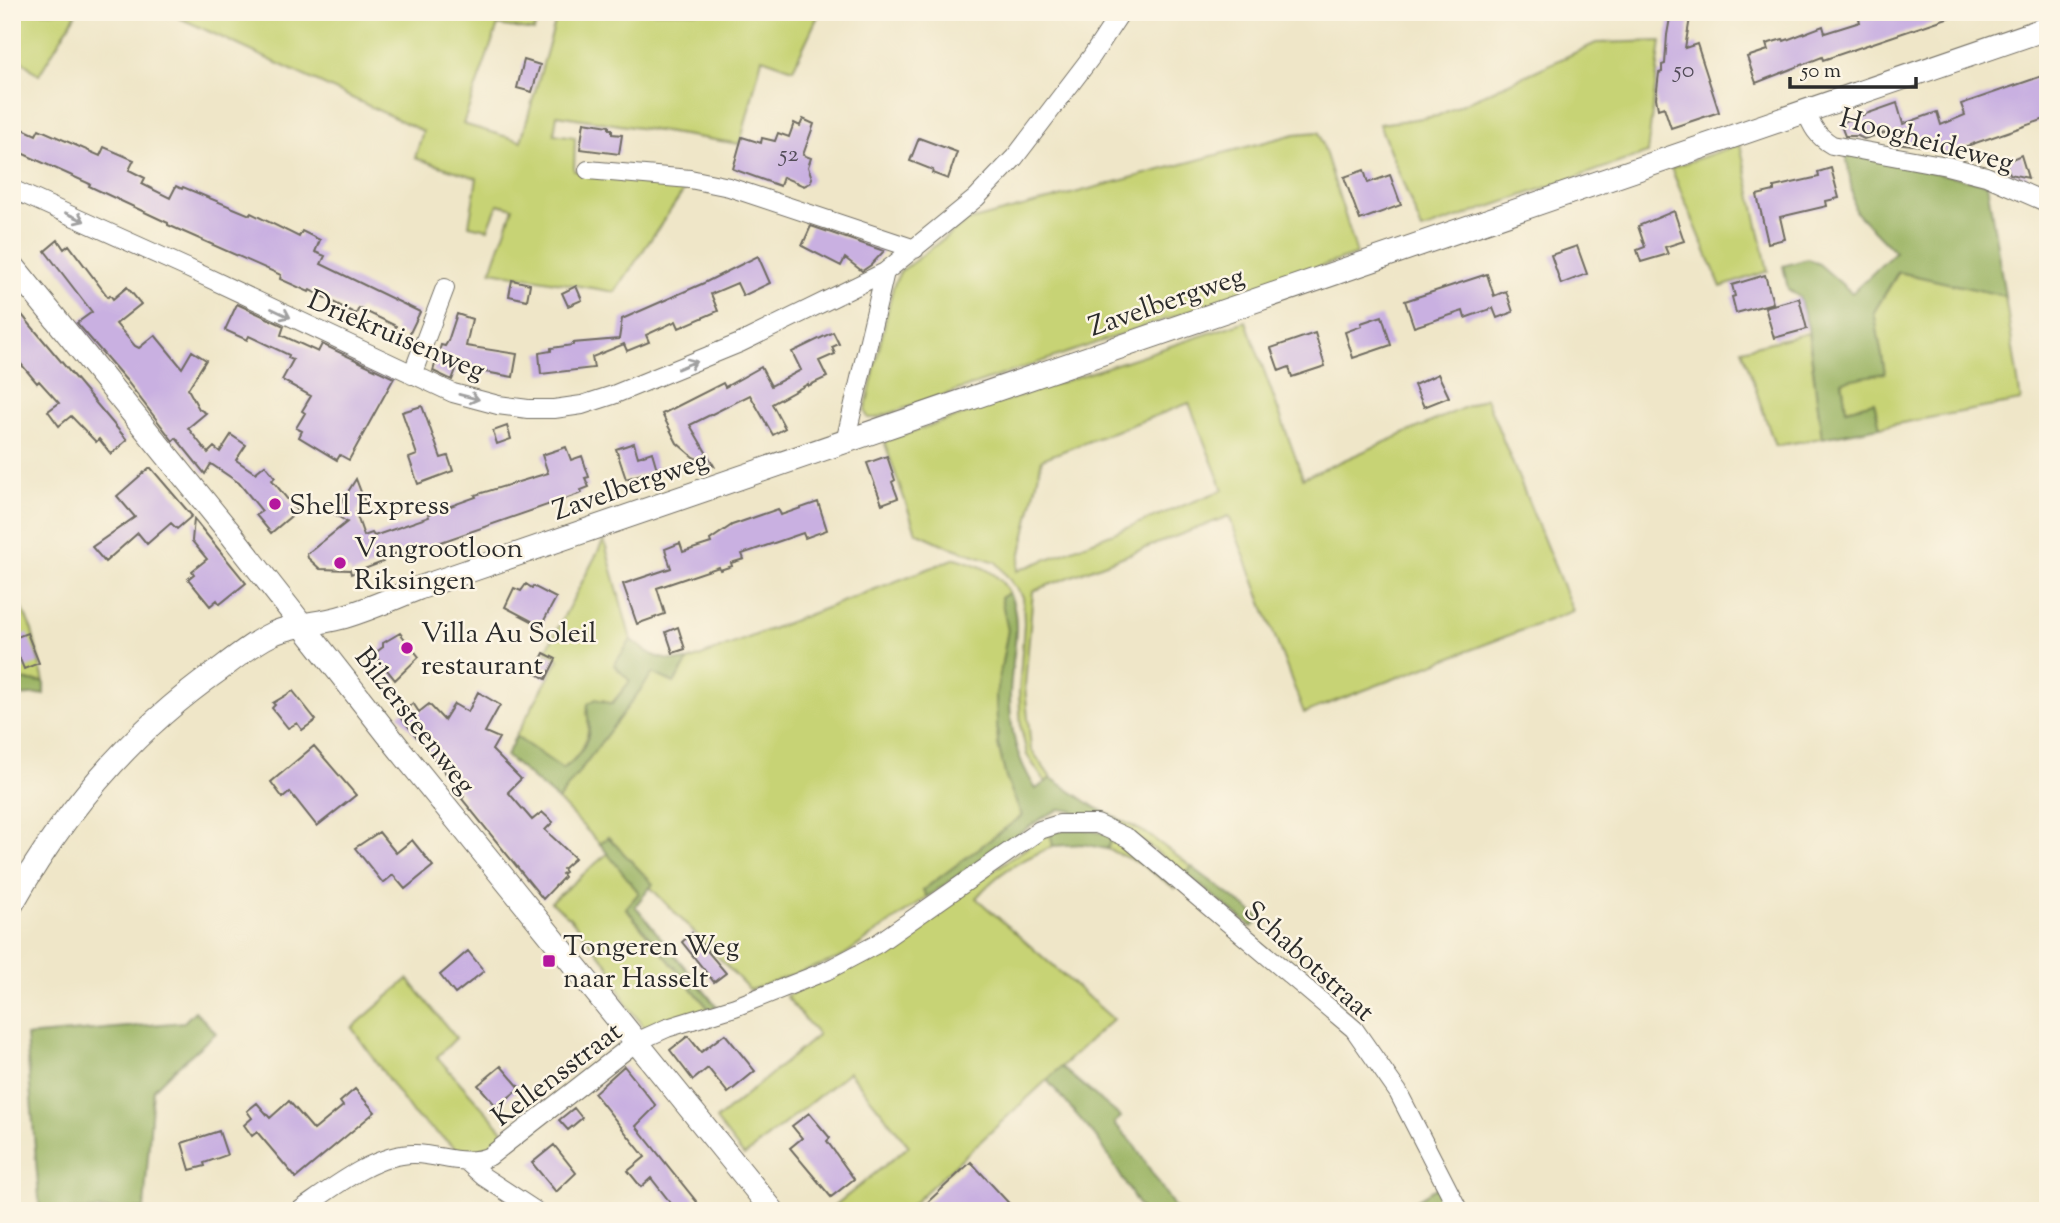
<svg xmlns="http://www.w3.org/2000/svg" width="2060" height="1223" font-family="'Sorts Mill Goudy',serif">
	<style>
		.green { fill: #c7d375; stroke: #797f50; stroke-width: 2; fill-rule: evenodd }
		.forest { fill: #9db566; stroke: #647048; stroke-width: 2 }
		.building { fill: #c9b0e1 }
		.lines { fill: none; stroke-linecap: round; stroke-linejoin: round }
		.minor-casing { stroke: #706c62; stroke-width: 20 }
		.major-casing { stroke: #706c62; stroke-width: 25 }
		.minor { stroke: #fff; stroke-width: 18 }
		.major { stroke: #fff; stroke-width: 23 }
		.oneway { stroke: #a0a0a0 }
		.poi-dot { fill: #b5179e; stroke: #fcf5e5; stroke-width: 2.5 }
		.labels { text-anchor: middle; stroke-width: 5; stroke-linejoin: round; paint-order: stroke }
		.number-label { font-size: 24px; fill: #524c58 }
		.street-label { font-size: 28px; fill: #2b2b2b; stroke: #fcf5e5 }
		.poi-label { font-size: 28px; fill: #2b2b2b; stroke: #fcf5e5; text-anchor: start }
	</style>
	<rect width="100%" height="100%" fill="#fcf5e5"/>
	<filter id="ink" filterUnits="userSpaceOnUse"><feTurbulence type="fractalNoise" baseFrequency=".0143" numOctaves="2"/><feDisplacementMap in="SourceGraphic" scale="14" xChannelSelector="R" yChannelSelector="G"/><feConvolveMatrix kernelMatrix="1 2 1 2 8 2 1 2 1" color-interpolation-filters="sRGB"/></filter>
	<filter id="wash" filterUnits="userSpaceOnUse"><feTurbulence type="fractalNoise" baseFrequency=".00686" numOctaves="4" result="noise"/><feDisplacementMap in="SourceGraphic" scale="28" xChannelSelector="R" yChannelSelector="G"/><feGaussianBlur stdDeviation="1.57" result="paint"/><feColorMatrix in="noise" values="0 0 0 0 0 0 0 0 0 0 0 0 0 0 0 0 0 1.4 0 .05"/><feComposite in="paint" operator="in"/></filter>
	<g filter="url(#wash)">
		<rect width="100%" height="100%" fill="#efe6c8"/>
		<path class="green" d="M12,12H77L39,75L12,53Z
			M167,12H539L534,31L498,25L463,124L521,141L558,12H820L793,69L762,58L740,144L557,115L554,134L575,137L574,171L687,186L615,292L491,271L513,208L498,204L488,229L469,225L477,178L415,158L423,131Z
			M1661,41L1647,153L1422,230L1379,124L1437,116L1596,43Z
			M1319,132L1357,254L876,418H868L865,411L893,287L900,272L966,222L1295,134Z
			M1740,144L1768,271L1721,287L1671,168Z
			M1899,272L2005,296L2021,401L1880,427L1874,402L1846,409L1842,380L1885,373L1874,312Z
			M1246,321L1303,478L1486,398L1573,611L1304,713L1229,516L1033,591L1025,686L1031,749L1051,778L1045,782L1027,755L1021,728L1019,692L1024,624L1023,597L996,562L947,546L916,532L884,441ZM1189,403L1223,490L1017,571L1042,459Z
			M1808,333L1822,438L1775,446L1742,349Z
			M604,540L631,640L614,665L631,681L611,704L603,700L587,711C592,736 583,754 563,769L513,741L559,659L546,651Z
			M956,558C979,565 998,571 1009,593L1001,598L1008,630L996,695L998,744L1006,778L1022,816L923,890L927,897L840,958L750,990L649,886L652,883L608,837L600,844L558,800L653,673L674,683L688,661Z
			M12,585L32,630L44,682L12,680Z
			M1120,820L1146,833L1192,867L1186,874L1149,846L1115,826Z
			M1050,832L1053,846C1019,862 1001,869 976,898L1113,1019L905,1211H828L909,1146L849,1072L744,1156L716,1120L818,1035L786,996L860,962L909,933L963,891Z
			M1113,835L1176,889L1139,863L1107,849Z
			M608,853L639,893L626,909L709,1009L647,1031L626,1004L609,966L570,918L551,902Z
			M408,979L456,1038L437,1057L508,1136L490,1147L471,1151L457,1149L413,1114L352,1028Z"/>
		<path class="forest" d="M1846,153L1987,184L2005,296L1898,272L1874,312L1885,373L1842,381L1846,409L1874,402L1880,427L1822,438L1808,327L1799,297L1788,289L1783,266L1808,259L1819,264L1852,293L1895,252L1855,211Z
			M1009,593C1024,623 1010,663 1010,695C1010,732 1016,758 1036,789L1051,778L1093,806L1120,820L1115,826L1072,811L1060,809L1045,816L927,897L923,890L1022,816L1006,778L998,744L996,695L1008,630L1001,598Z
			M631,640C655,658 658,660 688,661L674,683L653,673L558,800L506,756L516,737L563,769C577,759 589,744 589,727C589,718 586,712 588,704L596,699L612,704L630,681L614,665Z
			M12,680L44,682V694L15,696L12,708Z
			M1081,829L1113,835L1107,849L1083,844L1053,846L1050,832Z
			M608,837L653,884L635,906L717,1007L709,1009L626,908L639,893L600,844Z
			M1192,867L1260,918L1252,927L1186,874Z
			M195,1011L216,1033L170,1073L153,1090L144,1209L40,1211L26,1036L184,1022Z
			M1061,1067L1121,1117L1114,1123L1132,1142L1177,1211H1142L1100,1142L1047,1080Z
			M1441,1185L1454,1211H1440L1434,1201L1417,1211H1398Z"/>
		<g id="blocks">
			<path class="building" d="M1671,12H1691L1685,48L1697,44L1719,112L1671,128L1664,107L1658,109L1656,98L1659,73L1662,72V65L1665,64L1667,35Z
				M1857,12H1956V15L1823,60L1822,57L1756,83L1747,57L1768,50L1766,44L1783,39L1784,41L1823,26L1825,33L1860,22Z
				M524,60L540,65L532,92L517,88Z
				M2048,74V118L1958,149L1957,157L1941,153L1942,148L1894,143L1891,131L1864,139L1858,136H1845L1840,123L1897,103L1903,124L1937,112L1941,125L1965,115L1961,104Z
				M803,119L814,124L803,155L811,158L808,167L812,178L810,183L804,186L783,177L780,186L733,169L742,137L761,143L762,138L775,141L778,133L789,137L794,123L800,126Z
				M584,122L609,126V129H612V134L622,135L619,154L580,149Z
				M21,128L36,135L39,129L100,156L104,147L134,160L129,170L145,178L142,184L170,198L176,186L182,189L183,187L250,215L251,213L299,237L302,231L320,240L315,252L325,256L321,264L420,312L408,337L395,330L396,326L359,308L356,314L310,290L309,292L280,279L281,275L168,225V223L89,186L90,184L17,151L20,145L15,142Z
				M919,138L957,152L948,179L932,173L933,170L910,161Z
				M2021,155L2028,178L2010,174L2005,162Z
				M1831,168L1839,198L1826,201L1827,206L1780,217L1785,239L1768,243L1757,195L1774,191V187L1819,177L1818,172Z
				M1364,170L1368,183L1390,175L1401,205L1360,220L1344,177Z
				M1674,211L1684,241L1665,247L1668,254L1641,262L1637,250L1645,247L1638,226Z
				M811,226L884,251L871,265L862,271L845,258L841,266L802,246Z
				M58,240L64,249L69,245L108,297L110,295L113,299L127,287L141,304L116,324L135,346L139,348L155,335L182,368L192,351L206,360L188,389L199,409L206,413L188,428L208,453L214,447L220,452L231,435L246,445L236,460L255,473L265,465L275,477L272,480L297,511L271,533L256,515L262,511L239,483L211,464L205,474L176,438L173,441L126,380L77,323L92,312L45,251Z
				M1577,246L1587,274L1561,284L1551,255Z
				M758,256L770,283L743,296L737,283L711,294L718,311L679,328L676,321L646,335L649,342L627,351L624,344L592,357L594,368L541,374L539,353L551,351V348L573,345V343L619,339L622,319L704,283Z
				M1487,274L1494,296L1506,291L1513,312L1497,318L1493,308L1465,318L1463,311L1414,327L1405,301Z
				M1765,275L1773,303L1736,313L1732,297L1735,296L1732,285Z
				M512,280L530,284L527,300L509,296Z
				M576,286L582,300L568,306L562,293Z
				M1799,298L1807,329L1774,338L1765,307Z
				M12,303L127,440L111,454L99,439L96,442L71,416L59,426L48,411L59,403L39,381L37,383L21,364L12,371Z
				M237,304L284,326L281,335L318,352L322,344L394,378L349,460L340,455L337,460L299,437L302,431L296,428L305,413L302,411L311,396L282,380L293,360L288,358L289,355L249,336L247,340L225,330Z
				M457,314L472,319L466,346L517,354L513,377L457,367L452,380L433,371L441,345L445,346L448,341Z
				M1382,316L1391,345L1353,358L1345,332L1362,326L1361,323Z
				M833,332L839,344L832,347L835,354L819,361L827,377L808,386V384L772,404L785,428L773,435L750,395L690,425L714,466L693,457L677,443L662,414L723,383L725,387L761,367L771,386L801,370L792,352Z
				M1315,333L1325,366L1292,377L1289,367L1279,371L1271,348Z
				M1438,374L1449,397L1424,407L1414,385Z
				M422,406L441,458L448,456L453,471L418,484L409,458L417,455L402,412Z
				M507,426L511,439L497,444L493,431Z
				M634,443L638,457L652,452L657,469L626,479L616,449Z
				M566,447L571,460L582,456L589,477L585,478L589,487L581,490L582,493L421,549L420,546L382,558L383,562L351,574L350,570L320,569L308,558L307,554L347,522L334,514L356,479L364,500L356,513L364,536L372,533L374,536L429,517L428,514L476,497L475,495L548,473L542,455Z
				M887,456L895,480L892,482L898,498L882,504L867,463Z
				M149,468H151L192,516L177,529L171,523L147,544L138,533L105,562L92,547L135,517L117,496Z
				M818,502L827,530L805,538L803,533L742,554L744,559L731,563L732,566L720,570L719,567L657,588L665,614L637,624L623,584L671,568L665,549L680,543L683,552L711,543L710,540L732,525L778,509L781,515Z
				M194,519L246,583L220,604L217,600L210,606L188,579L194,574L192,571L207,559L192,541Z
				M526,584L532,588L533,586L556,598L541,626L505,607L514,588L521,591Z
				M678,627L685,649L673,653L666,632Z
				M27,633L39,663L24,669L12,639Z
				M400,633L419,657L395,680L374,654L383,647V643Z
				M544,653L556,659L546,679L534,672Z
				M293,691L316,720L302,730L297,723L288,728L272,708L275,705L273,703Z
				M478,692L500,705L485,732L499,738L492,750L521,779L508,792L532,820L542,812L553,822L545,830L575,858L563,869L565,872L562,874L564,877L543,899L462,799L464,796L399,715L413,703L419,712L429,704L444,720L454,704L468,712Z
				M314,746L356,795L317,826L290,792L283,798L271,782Z
				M379,832L396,853L412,840L433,866L405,889L393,875L383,883L355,848Z
				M692,933L726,973L714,982L682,942Z
				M468,951L484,971L455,994L440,975Z
				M725,1034L755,1071L728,1093L708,1068L693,1080L670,1050L688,1036L701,1052Z
				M501,1066L520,1088L497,1107L478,1085Z
				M624,1066L656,1106L636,1126L704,1211H677L651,1178L641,1187L628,1171L645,1157L594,1093Z
				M355,1089L375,1112L296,1178L257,1132L252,1136L244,1125L252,1118L247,1111L257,1103L270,1118L289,1101L314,1130L343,1106L340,1102Z
				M574,1108L582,1118L568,1130L559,1120Z
				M809,1113L830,1138L827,1141L854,1179L831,1197L790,1148L802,1138L792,1126Z
				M219,1131L227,1155L204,1163L205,1166L190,1170L182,1143Z
				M554,1145L576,1173L556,1192L532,1163Z
				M971,1162L1016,1211H918Z"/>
		</g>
	</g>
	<g filter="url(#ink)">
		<use href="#blocks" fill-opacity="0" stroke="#706c62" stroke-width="2"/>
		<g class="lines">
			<defs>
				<path id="minor" d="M1806,111C1812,127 1817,136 1832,145L1947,166L1986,176L2048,203
					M588,170L690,179L729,187L915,249
					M12,189L185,267L453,393L498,405L528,409H554L582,405L613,395L740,343L885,272L976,198L1015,157L1092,56L1121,12
					M412,375L445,288
					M845,442L885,272
					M466,1161L484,1177L536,1211
					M299,1211C331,1189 375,1153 415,1154C442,1155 465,1167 490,1156L636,1042L667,1028L735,1007L826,971L877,944L1040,830L1059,824H1097L1128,838L1354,1029L1398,1092L1459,1211"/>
				<path id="major" d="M12,265L230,533L397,746L773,1211
					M12,904C64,811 132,731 219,670C236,657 253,643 272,634C293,624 317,624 339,618C366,611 393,598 419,588L2048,28"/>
			</defs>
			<use href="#minor" class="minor-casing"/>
			<use href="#major" class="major-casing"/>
			<use href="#minor" class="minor"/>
			<use href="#major" class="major"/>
		</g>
		<defs><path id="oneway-shaft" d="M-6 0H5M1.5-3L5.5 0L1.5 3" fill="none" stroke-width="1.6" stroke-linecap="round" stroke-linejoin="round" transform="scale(1.75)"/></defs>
		<g class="oneway">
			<use href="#oneway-shaft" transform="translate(75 217) rotate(24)"/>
			<use href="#oneway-shaft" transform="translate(281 313) rotate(25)"/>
			<use href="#oneway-shaft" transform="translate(687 365) rotate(-23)"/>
			<use href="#oneway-shaft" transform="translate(469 397) rotate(14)"/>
		</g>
	</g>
	<g class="poi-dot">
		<circle cx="275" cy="504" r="7"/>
		<circle cx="340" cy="563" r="7"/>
		<circle cx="407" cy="648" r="7"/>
		<rect x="542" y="954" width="14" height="14" rx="3.5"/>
	</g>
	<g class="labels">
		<g class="number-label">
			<text x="1684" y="77">50</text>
			<text x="789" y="161">52</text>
		</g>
		<g class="street-label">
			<text transform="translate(1927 139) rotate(15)" y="10">Hoogheideweg</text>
			<text transform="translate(1166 300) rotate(-19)" y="10">Zavelbergweg</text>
			<text transform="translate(397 334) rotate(23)" y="10">Driekruisenweg</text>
			<text transform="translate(630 484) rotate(-19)" y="10">Zavelbergweg</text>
			<text transform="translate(416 720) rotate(52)" y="10">Bilzersteenweg</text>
			<text transform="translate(1310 960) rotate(42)" y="10">Schabotstraat</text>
			<text transform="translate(556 1073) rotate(-37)" y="10">Kellensstraat</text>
		</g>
		<g class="poi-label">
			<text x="289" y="514">Shell Express</text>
			<text x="354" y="557">Vangrootloon<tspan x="354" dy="32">Riksingen</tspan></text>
			<text x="421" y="642">Villa Au Soleil<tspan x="421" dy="32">restaurant</tspan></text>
			<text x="563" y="955">Tongeren Weg<tspan x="563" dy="32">naar Hasselt</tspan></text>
		</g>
	</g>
	<rect width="2060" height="1223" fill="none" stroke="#fcf5e5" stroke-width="42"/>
	<path d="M1790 77v10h126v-10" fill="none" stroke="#2b2b2b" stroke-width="3.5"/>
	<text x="1801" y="77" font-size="21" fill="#2b2b2b" stroke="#fcf5e5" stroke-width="5" paint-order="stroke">50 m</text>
</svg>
